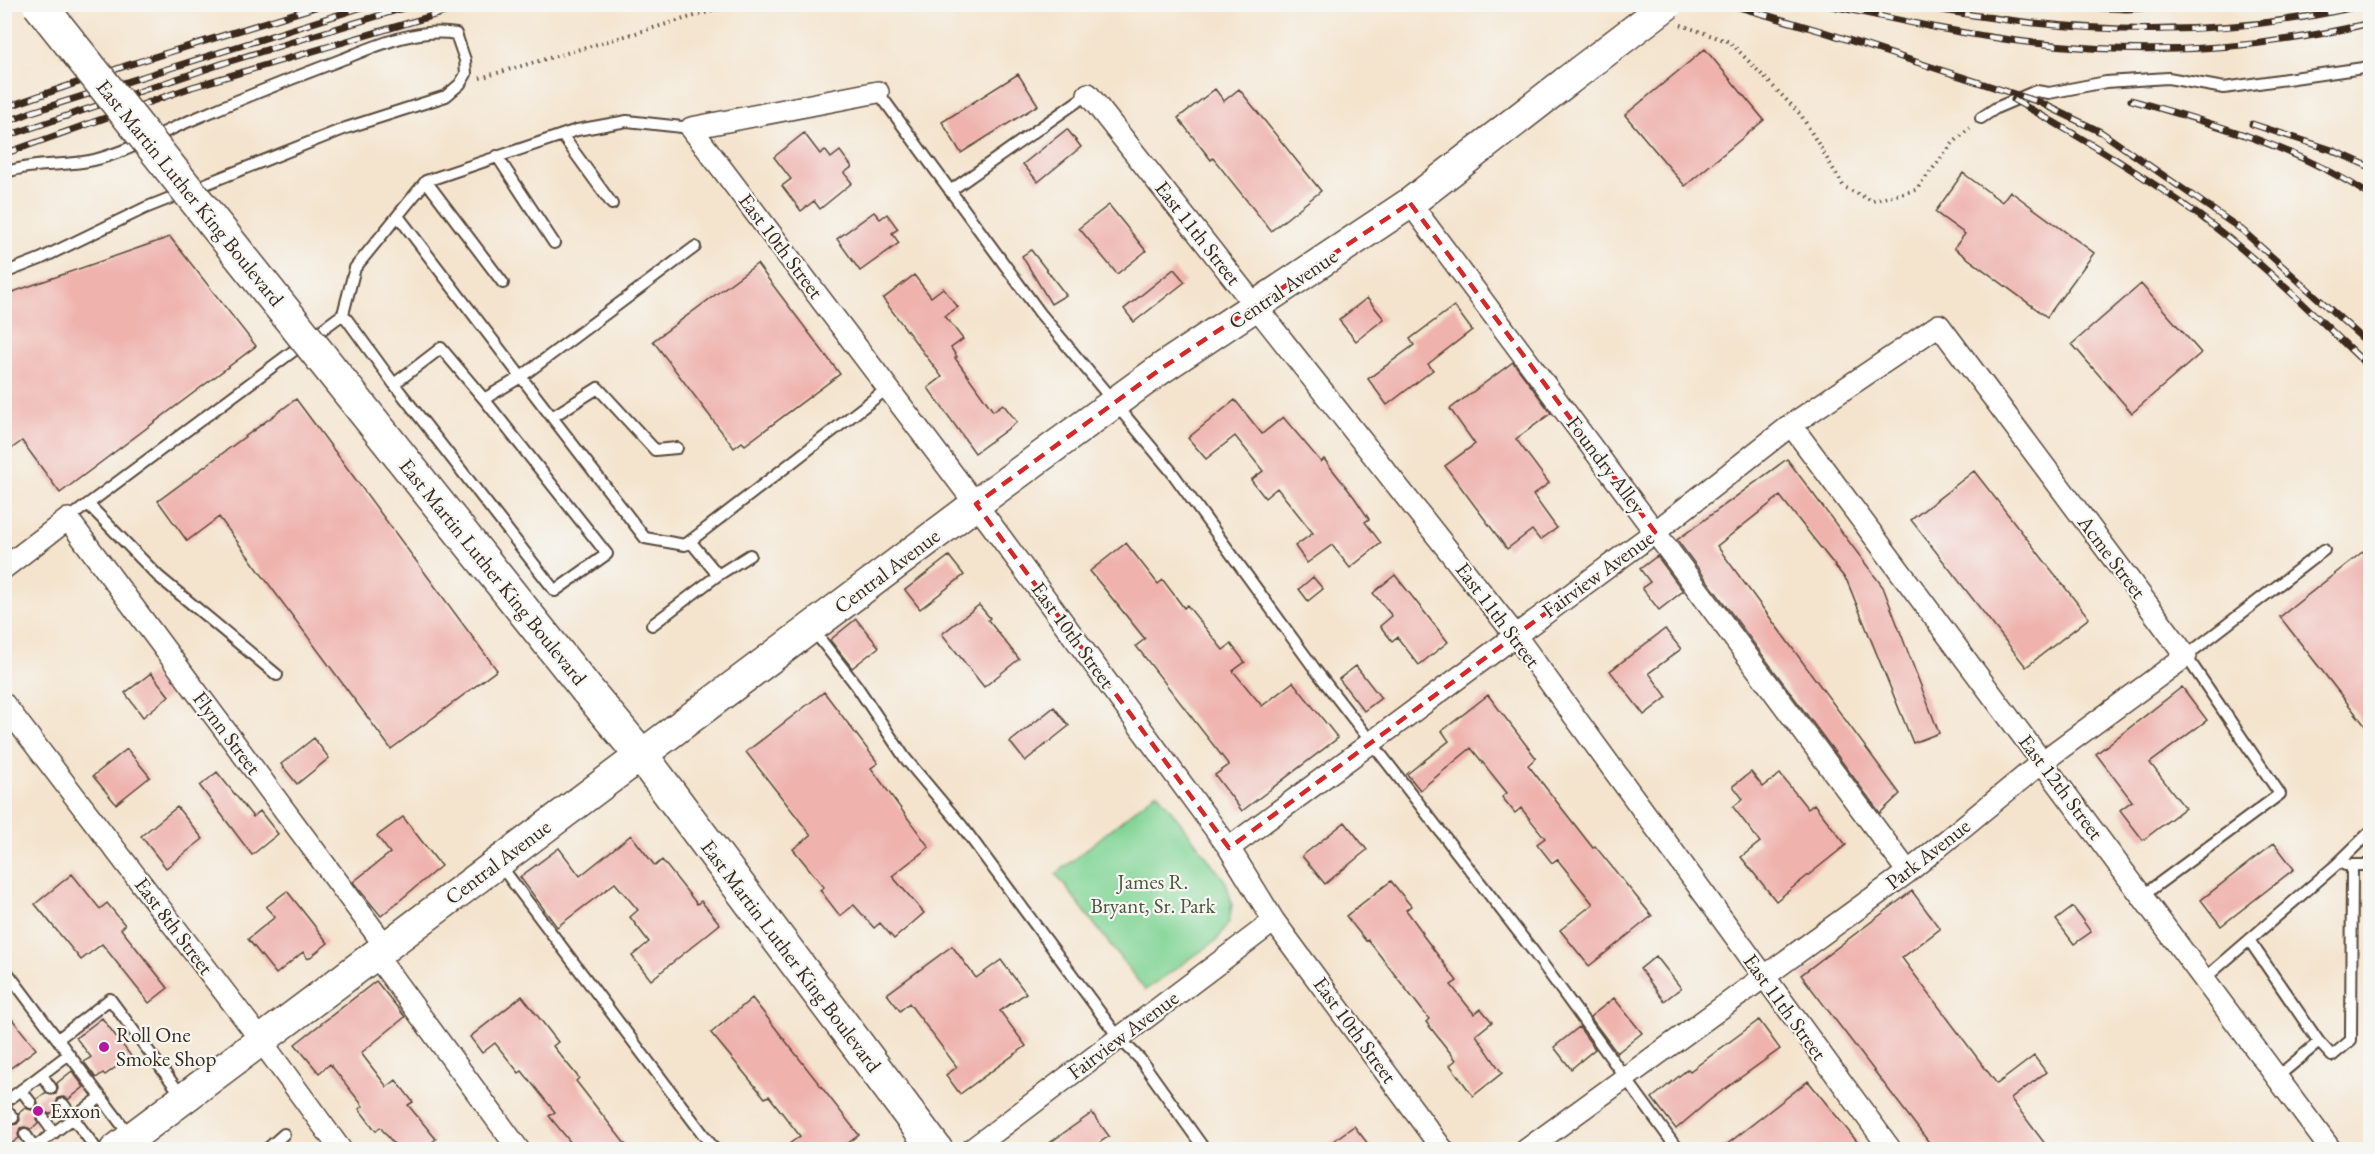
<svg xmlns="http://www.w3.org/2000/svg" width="2375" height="1154" font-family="'EB Garamond',serif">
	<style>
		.green { fill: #83d597; stroke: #5f805a; stroke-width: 1.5 }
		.building { fill: #efb2ad }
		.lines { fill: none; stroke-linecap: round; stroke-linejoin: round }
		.service-casing { stroke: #574638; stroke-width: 14 }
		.minor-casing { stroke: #574638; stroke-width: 24 }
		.secondary-casing { stroke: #574638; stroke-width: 33 }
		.primary-casing { stroke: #574638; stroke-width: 36 }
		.path { stroke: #574638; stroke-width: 4; stroke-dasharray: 1.5 4.5; stroke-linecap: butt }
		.service { stroke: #fff; stroke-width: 10 }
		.minor { stroke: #fff; stroke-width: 21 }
		.secondary { stroke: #fff; stroke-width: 30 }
		.primary { stroke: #fff; stroke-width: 33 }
		.rail-casing { stroke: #3b2a1e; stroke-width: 7 }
		.rail { stroke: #f6f6f2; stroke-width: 4.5; stroke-dasharray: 14; stroke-linecap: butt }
		.secondary-bridge-casing { stroke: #574638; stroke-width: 33; stroke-linecap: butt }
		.primary-bridge-casing { stroke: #574638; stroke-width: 36; stroke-linecap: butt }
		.secondary-bridge { stroke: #fff; stroke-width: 30 }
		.primary-bridge { stroke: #fff; stroke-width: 33 }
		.marked { fill: none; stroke: #d62828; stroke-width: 4.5; stroke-dasharray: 12 8; stroke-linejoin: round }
		.poi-dot { fill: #b5179e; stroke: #f6f6f2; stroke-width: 2 }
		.labels { text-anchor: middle; stroke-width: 4.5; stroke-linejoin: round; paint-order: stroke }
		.street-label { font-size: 21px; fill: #3b2a1e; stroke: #f6f6f2 }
		.park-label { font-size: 21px; fill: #4d553c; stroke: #f6f6f2 }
		.poi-label { font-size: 21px; fill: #3b2a1e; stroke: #f6f6f2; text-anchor: start }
	</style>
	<rect width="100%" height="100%" fill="#f6f6f2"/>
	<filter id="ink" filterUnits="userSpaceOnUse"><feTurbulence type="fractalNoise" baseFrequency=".0167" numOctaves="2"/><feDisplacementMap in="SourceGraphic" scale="12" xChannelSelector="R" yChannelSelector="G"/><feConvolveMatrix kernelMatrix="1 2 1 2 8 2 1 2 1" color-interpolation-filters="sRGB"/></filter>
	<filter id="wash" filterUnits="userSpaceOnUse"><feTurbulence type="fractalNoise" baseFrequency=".008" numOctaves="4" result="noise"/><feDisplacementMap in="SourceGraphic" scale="24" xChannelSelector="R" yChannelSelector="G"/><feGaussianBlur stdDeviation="1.35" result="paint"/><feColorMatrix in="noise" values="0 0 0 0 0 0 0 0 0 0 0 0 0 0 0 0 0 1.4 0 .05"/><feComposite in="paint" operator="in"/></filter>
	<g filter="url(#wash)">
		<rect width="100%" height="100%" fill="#f4e4ce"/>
		<path class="green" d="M1157,792L1226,882L1232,904L1229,922L1217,940L1145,990L1056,874Z"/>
		<g id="blocks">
			<path class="building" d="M1705,49L1764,120L1685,186L1625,115Z
				M1018,74L1038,105L961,153L942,122Z
				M1215,89L1224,101L1239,89L1321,191L1271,231L1213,158L1211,160L1178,118Z
				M1067,129L1081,147L1038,182L1023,164Z
				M804,133L820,154L825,150L831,158L840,151L852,167L844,173L852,183L820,209L814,201L801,211L782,186L791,179L774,157Z
				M1963,173L2002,202L2010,191L2094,253L2047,317L1954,248L1965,234L1935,212Z
				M1109,205L1146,251L1117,274L1079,228Z
				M874,212L880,219L887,214L898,229L892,233L899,243L860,271L837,239Z
				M170,237L256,346L60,493L22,441L4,454V295Z
				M1031,250L1066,295L1051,304L1022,256Z
				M757,264L840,374L745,445L742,442L734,448L653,341Z
				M1174,269L1185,282L1134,322L1124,309Z
				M914,275L931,297L943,288L958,307L945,316L963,339L951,348L957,357L955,358L993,411L1003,404L1017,422L975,453L928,388L942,377L883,299Z
				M2141,284L2201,353L2132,413L2072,344Z
				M1367,298L1384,319L1356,341L1339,320Z
				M1454,306L1472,330L1428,364L1433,370L1387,405L1368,379L1414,345L1410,339Z
				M1513,362L1551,413L1516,439L1549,483L1533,495L1557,528L1540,540L1532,530L1507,549L1445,466L1475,444L1450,409Z
				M296,399L497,670L391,749L219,517L187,541L158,501Z
				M1235,400L1262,434L1283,417L1321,462L1324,459L1354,497L1369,519L1365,522L1381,543L1350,568L1332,545L1307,563L1295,546L1313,533L1277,488L1265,498L1251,480L1263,471L1235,436L1206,459L1188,438Z
				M1787,459L1883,587L1939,733L1913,743L1847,581L1780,496L1717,546L1900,794L1880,813L1677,540Z
				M1974,471L2089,618L2026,667L1911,520Z
				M1126,543L1158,584L1163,580L1184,608L1187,605L1223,650L1231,644L1245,662L1233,671L1262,706L1293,682L1338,738L1242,811L1215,775L1229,765L1136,646L1145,639L1090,571Z
				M2370,546V732L2280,617Z
				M949,556L964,575L920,609L905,590Z
				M1657,556L1683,591L1659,610L1642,588L1650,582L1640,569Z
				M1395,575L1448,642L1419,665L1397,637L1392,641L1380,626L1392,616L1373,593Z
				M1313,577L1323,589L1308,601L1299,589Z
				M979,605L990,618L988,620L1019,659L984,687L942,634Z
				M856,619L879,647L852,668L830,640Z
				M1665,629L1681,649L1649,673L1667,697L1644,715L1610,671Z
				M1356,666L1381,698L1364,711L1339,679Z
				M151,673L169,696L143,717L125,693Z
				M2182,687L2207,720L2150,763L2185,808L2143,840L2120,810L2132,801L2096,754Z
				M824,692L878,763L871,768L929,847L892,876L924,913L894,939L880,923L874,928L854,905L840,916L820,890L824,887L793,849L811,835L746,752Z
				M1488,695L1536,758L1528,765L1593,848L1595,846L1652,916L1589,966L1560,930L1593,904L1557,859L1552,863L1537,844L1545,838L1521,808L1515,813L1502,797L1507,793L1471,748L1420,790L1407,774L1449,741L1442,731Z
				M1054,707L1069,726L1025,761L1010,742Z
				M314,738L329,758L297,784L281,764Z
				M127,749L150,777L116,804L93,776Z
				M217,772L253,817L260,811L278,834L252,855L200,786Z
				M1751,772L1763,787L1780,774L1808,809L1814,804L1846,845L1776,901L1741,857L1760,842L1733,807L1743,799L1733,786Z
				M177,807L203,839L166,868L141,836Z
				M403,817L441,866L381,916L353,882L390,853L377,836Z
				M1345,822L1367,850L1325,884L1302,856Z
				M631,835L655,866L662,860L697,904L701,901L720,924L651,980L632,956L649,942L630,917L638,910L615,883L557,927L520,877L559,848L580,876Z
				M2274,843L2294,869L2221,926L2201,900Z
				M72,874L100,909L107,903L125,925L121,929L168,988L149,1003L102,944L81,960L35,904Z
				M1391,881L1411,906L1406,910L1423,933L1422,934L1457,981L1451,985L1474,1014L1481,1009L1492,1022L1476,1035L1502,1073L1473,1096L1450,1065L1456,1060L1426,1022L1429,1019L1368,940L1366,941L1346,916Z
				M287,891L328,943L308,959L303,952L276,974L248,939L275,917L266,907Z
				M1912,891L1940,929L1902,958L1997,1084L2034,1056L2046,1072L2011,1099L2049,1149H1934L1801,975Z
				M2073,907L2091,932L2074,944L2056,920Z
				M952,946L976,978L1001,960L1026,993L1000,1011L1026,1046L960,1094L946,1075L957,1067L909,1003L900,1011L887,994Z
				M1656,956L1681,988L1664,1001L1640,969Z
				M376,981L405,1017L361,1053L387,1087L396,1080L413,1102L408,1105L436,1139L423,1149H398L380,1127L376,1131L359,1109L363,1106L330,1064L319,1073L295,1044Z
				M522,996L558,1042L553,1046L579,1078L576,1081L629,1149H576L549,1116L555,1112L522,1071L519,1073L495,1043L482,1053L470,1037Z
				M752,998L859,1135L840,1149H782L800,1136L769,1096L765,1098L711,1033Z
				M1614,998L1642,1033L1617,1053L1590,1017Z
				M4,1009L36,1049L4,1073Z
				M102,1018L131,1056L105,1075L103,1073L96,1078L84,1062L91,1057L76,1038Z
				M1759,1020L1780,1049L1711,1099L1676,1129L1652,1098L1688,1069L1690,1071Z
				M1579,1027L1595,1049L1571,1069L1554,1047Z
				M72,1071L84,1087L69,1099L63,1097L58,1098L56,1104L57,1109L50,1114L44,1112L39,1113L37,1119L38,1124L31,1129L25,1127L20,1128L18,1134L19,1138L4,1149V1124L7,1122L11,1125L17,1124L20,1120L19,1113L25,1108L31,1110L36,1109L38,1103L37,1099L45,1093L51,1095L56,1094L58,1088L57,1083Z
				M1808,1081L1863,1149H1721Z
				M1092,1113L1109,1136L1090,1149H1041Z
				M1354,1126L1372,1149H1322Z"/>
		</g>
	</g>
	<g filter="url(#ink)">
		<use href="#blocks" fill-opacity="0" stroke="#574638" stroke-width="1.5"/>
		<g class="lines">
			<defs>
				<path id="service" d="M878,92L1040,313L1171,471L1317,672L1533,951L1678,1150
					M1981,118L1996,108L2036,91L2049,93L2106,82L2168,78L2224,88L2370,67
					M562,135L612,204
					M497,156L554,243
					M4,173C33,162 65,167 94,160C126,152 157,135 187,122C238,100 290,79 343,59C378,45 418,27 456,34L465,60L466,74L460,84L446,96L346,128L145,208L40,259L4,273
					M426,181L503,283
					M950,191L1088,94
					M398,216L521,377L484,399
					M695,247L521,377L645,538L685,545L888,388
					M343,314L355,268L426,181L577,130L627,121L691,128
					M552,417L598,388L655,450L677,448
					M88,504L158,576L277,675
					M68,519L343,314L394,384L555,591L607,554L484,399L441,348L394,384
					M718,575L750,555
					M652,625L718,575L690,541
					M813,630L856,685L905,758L962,826L1119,1038L1140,1059L1205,1150
					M500,865L715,1150
					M2345,865H2370
					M2142,896L2280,794L2186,656L2324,550
					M2249,940L2319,1042L2332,1056L2351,1040L2352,865
					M4,968L131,1137
					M2204,979L2336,865L2370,832
					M58,1039L110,999L182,1096
					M42,1075L51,1088
					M2277,1077L2319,1042
					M21,1090L31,1103
					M4,1103L69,1054
					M63,1104L97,1150
					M4,1107L13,1118
					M44,1119L54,1133
					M25,1134L34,1147
					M31,1150L101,1097
					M266,1150L284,1134"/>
				<path id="minor" d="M878,92L691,128L990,523L1229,848L1274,921L1443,1150
					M1088,94L1515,635L1891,1150
					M1410,203L1908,872
					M1791,425L2331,1150
					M4,568L68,519L386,947
					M4,704L251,1027L341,1150
					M1229,848L1655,532L1791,425L1939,325L2186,656L2042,762L1908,872L1526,1150
					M375,954L519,1150
					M971,1150L1274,921"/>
				<path id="secondary" d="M115,1150L976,504L1162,368L1410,203L1567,81"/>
				<path id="primary" d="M587,690L641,755L936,1150"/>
			</defs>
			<use href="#service" class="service-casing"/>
			<use href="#minor" class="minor-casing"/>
			<use href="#secondary" class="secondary-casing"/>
			<use href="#primary" class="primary-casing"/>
			<path class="path" d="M1681,25L1730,42L1801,115L1844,187L1872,201L1916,190L1953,143L1970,128
				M480,78L736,4"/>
			<use href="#service" class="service"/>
			<use href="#minor" class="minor"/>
			<use href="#secondary" class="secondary"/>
			<use href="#primary" class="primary"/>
			<defs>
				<path id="rail" d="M1728,4L1821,31L2039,102L2101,132L2242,230L2370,345
					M1823,4C1893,19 1964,35 2034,43C2146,56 2261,50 2370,23
					M1910,4C2061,34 2216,42 2366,4
					M2023,4L2127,9L2200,4
					M2014,100C2078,135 2140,173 2200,216C2261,261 2316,316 2370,368
					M2131,100C2215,124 2297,147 2370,195
					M4,108L128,65L325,4
					M4,123L32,112L372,4
					M2252,124L2332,150L2370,167
					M4,137L227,62L417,4
					M4,154L192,87L472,4"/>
			</defs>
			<use href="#rail" class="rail-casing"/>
			<use href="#rail" class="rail"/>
			<defs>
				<path id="secondary-bridge" d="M1567,81L1668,4"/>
				<path id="primary-bridge" d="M39,4L587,690"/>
			</defs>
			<use href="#secondary-bridge" class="secondary-bridge-casing"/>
			<use href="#primary-bridge" class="primary-bridge-casing"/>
			<use href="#secondary-bridge" class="secondary-bridge"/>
			<use href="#primary-bridge" class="primary-bridge"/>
		</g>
	</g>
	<path class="marked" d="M1410,203L1655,532L1229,848L976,504L1162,368Z"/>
	<g class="poi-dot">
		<circle cx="104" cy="1047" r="6"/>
		<circle cx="38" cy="1111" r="6"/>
	</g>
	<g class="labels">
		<g class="street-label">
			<text transform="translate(190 193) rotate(51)" y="7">East Martin Luther King Boulevard</text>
			<text transform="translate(1198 233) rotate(52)" y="7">East 11th Street</text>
			<text transform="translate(781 246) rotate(53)" y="7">East 10th Street</text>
			<text transform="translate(1283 289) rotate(-34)" y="7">Central Avenue</text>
			<text transform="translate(1606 465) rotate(53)" y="7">Foundry Alley</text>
			<text transform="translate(2112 557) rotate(53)" y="7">Acme Street</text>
			<text transform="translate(887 571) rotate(-37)" y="7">Central Avenue</text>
			<text transform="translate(493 572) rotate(51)" y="7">East Martin Luther King Boulevard</text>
			<text transform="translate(1598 574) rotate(-36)" y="7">Fairview Avenue</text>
			<text transform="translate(1498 615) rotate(53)" y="7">East 11th Street</text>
			<text transform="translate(1073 635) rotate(54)" y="7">East 10th Street</text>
			<text transform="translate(227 733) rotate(53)" y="7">Flynn Street</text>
			<text transform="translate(2061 787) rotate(53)" y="7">East 12th Street</text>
			<text transform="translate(1928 854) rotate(-38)" y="7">Park Avenue</text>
			<text transform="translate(498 862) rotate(-37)" y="7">Central Avenue</text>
			<text transform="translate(174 926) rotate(53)" y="7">East 8th Street</text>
			<text transform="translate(791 956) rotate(53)" y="7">East Martin Luther King Boulevard</text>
			<text transform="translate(1785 1007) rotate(54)" y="7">East 11th Street</text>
			<text transform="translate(1355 1030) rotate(54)" y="7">East 10th Street</text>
			<text transform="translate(1123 1035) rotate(-37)" y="7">Fairview Avenue</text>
		</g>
		<g class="park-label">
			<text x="1153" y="889">James R.<tspan x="1153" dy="24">Bryant, Sr. Park</tspan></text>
		</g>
		<g class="poi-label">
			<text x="116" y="1042">Roll One<tspan x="116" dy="24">Smoke Shop</tspan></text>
			<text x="50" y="1118">Exxon</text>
		</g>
	</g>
	<rect width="2375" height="1154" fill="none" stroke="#f6f6f2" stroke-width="24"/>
</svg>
